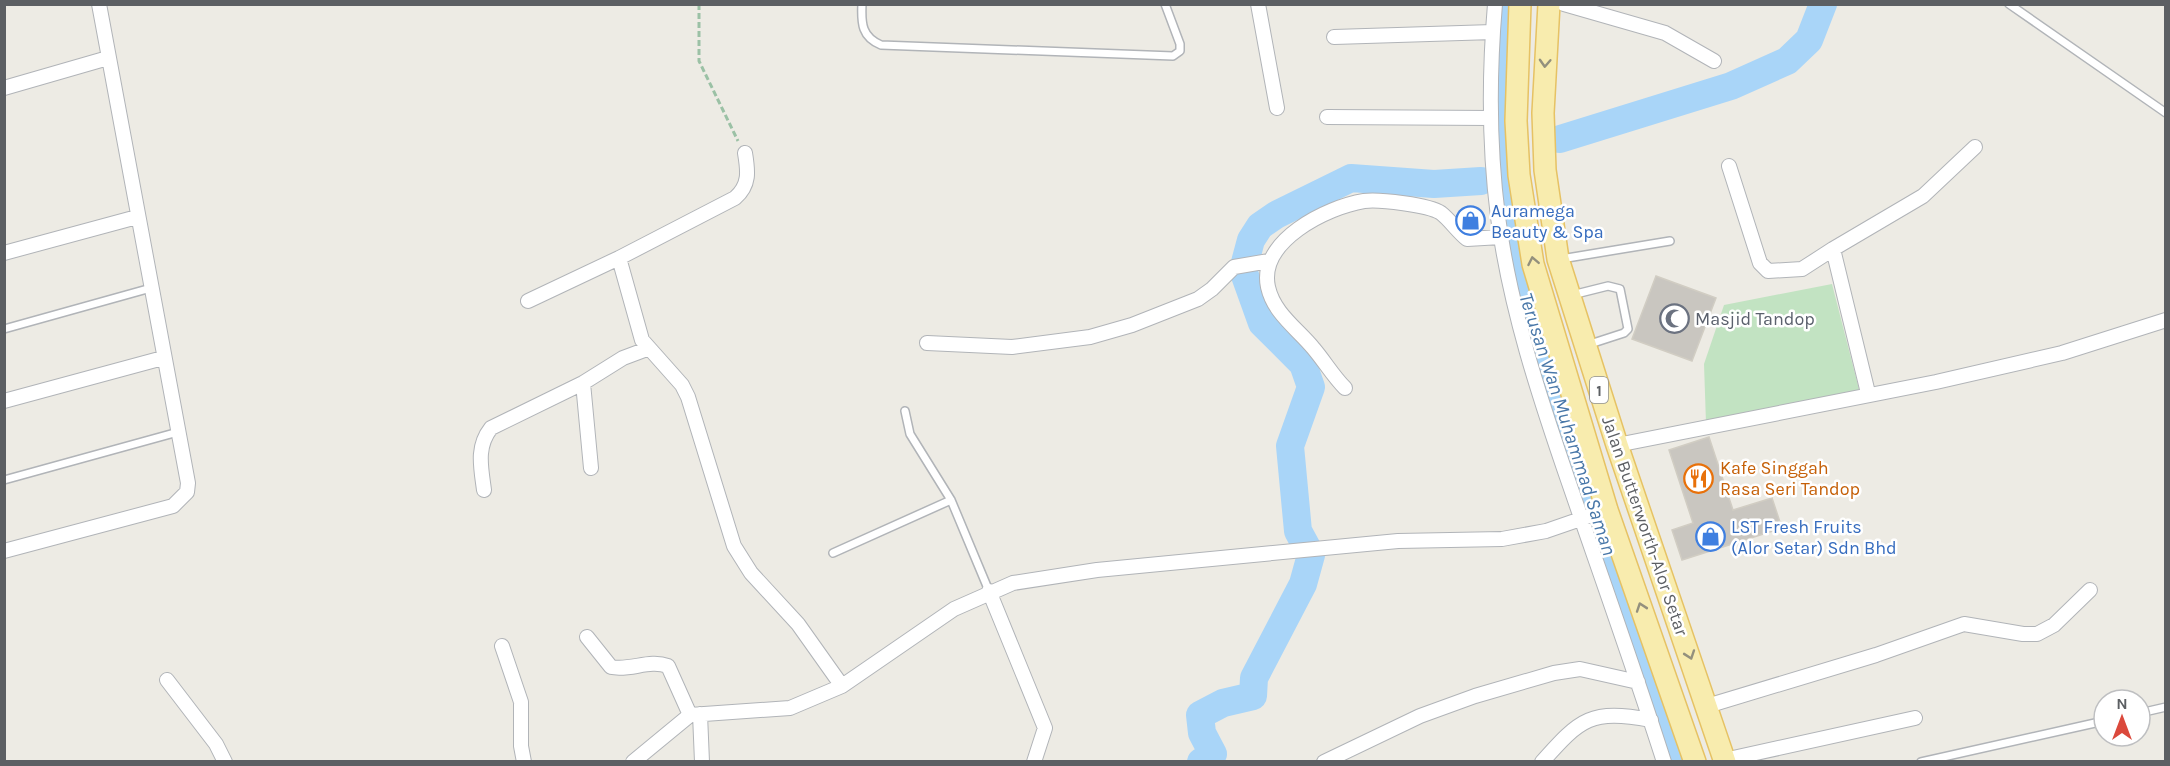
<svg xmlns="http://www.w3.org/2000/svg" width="2170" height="766" font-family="Karla,sans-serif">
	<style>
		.green { fill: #c2e3c2 }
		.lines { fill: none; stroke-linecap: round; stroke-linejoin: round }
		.canal { stroke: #a9d5f8; stroke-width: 16 }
		.river { stroke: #a9d5f8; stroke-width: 28 }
		.building { fill: #c9c6c0; stroke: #d1cdc3; stroke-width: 1.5 }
		.lane-casing { stroke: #b1b4b8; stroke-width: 10 }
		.street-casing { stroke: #b1b4b8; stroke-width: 16 }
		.primary-casing { stroke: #e6c264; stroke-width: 24 }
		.path { stroke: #9bc1a5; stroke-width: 3; stroke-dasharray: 6 3; stroke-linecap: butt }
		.lane { stroke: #fff; stroke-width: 7 }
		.street { stroke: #fff; stroke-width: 14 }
		.primary { stroke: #f8ecae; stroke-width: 21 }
		.oneway { stroke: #93907d }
		.labels { text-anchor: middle; stroke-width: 5; stroke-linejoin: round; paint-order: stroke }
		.shield { fill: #fff; stroke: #8d8f92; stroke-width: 1.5 }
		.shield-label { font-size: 16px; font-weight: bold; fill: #5c5f63 }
		.shop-label { font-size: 18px; fill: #366cbe; stroke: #fff; text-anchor: start }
		.worship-label { font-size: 18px; fill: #5b616d; stroke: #fff; text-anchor: start }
		.food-label { font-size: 18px; fill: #c56008; stroke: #fff; text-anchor: start }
		.street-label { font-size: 18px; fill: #5c5f63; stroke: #fff }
		.water-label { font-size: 20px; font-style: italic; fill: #4877a8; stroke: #fff }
	</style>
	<rect width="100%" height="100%" fill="#edebe4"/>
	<path class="green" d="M1832,284L1860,393L1706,423L1704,364L1724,305Z"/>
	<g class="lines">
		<path class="canal" d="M1508,4L1503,111L1510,206L1527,311L1680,762"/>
		<path class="river" d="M1560,139L1731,86L1787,61L1809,40L1823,4
			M1201,762L1213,754L1202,733L1200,715L1223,703L1253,696L1254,678L1303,584L1311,555L1298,531L1290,446L1311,387L1303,364L1262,323L1243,270L1251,240L1260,226L1276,215L1351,178L1434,184L1481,181"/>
	</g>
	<path class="building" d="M1475,208L1480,229L1470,230L1462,221L1459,211Z
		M1656,276L1716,298L1692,361L1632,339Z
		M1709,437L1733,510L1772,498L1782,528L1682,560L1672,530L1693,523L1669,450Z"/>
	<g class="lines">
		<defs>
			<path id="lane" d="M862,4C861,24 862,37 881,45L1173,56L1180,51V44L1165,4
				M2009,4L2166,113
				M1561,259L1670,241
				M1572,295L1608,286L1620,289L1628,329L1624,333L1587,345
				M4,329L151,288
				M905,411L910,434L951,500L989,591
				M4,480L178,432
				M833,553L951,500
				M2140,713L2166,707
				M1921,762L2104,721"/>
			<path id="street" d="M1258,4L1277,108
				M1495,4C1489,75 1489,147 1498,217C1510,308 1539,396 1569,483C1601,576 1634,668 1664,762
				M1564,4L1665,33L1714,61
				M1334,37L1493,32
				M4,88L108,58
				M1327,117L1491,118
				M1729,166L1760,263L1768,271L1802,269L1833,249
				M4,253L137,217
				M619,258L642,340L682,385L688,397L734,546L751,573L798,624L842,686
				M528,301L619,258L735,198C750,185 748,171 745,153
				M927,343L1012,347L1090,337L1132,325L1198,299L1212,289L1234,267L1269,261
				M583,383L591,468
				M1345,388C1333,376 1325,362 1314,349C1298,329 1274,314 1268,287C1258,241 1327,207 1364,201C1379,199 1429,205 1441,213C1450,220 1458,232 1467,239L1501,237
				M1868,393L1833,249L1923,196L1975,147
				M4,401L163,358
				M1617,445L1936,382L2062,353L2166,320
				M484,490C481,467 476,447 491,428L583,383L623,358L647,349
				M4,551L173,506L187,492L188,483L99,4
				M989,591L1045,728L1034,762
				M587,637L611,667C631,671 649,659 668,666L690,715
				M502,646L521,702V746L524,762
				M167,680L216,744L225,762
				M1707,706L1876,655L1964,624L2023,634H2037L2054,625L2090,590
				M700,714L702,762
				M1724,760L1915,718
				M633,762L690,715L790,708L842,686L954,609L1013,583L1097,570L1398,541L1502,539L1546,531L1607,510
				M1324,762L1420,716L1475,696L1554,673L1580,669L1638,682
				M1542,762C1581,718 1591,709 1651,720"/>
			<path id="primary" d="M1520,4L1516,121L1519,175L1533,264L1607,510L1695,762
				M1549,4L1543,113L1545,170L1558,259L1617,445L1725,762"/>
		</defs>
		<use href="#lane" class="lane-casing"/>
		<use href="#street" class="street-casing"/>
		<use href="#primary" class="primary-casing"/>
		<path class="path" d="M699,4V61L738,141"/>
		<use href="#lane" class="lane"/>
		<use href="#street" class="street"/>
		<use href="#primary" class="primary"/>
	</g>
	<defs><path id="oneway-chevron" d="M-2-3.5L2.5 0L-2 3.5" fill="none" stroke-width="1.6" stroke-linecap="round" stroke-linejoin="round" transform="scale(1.5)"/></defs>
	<g class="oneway">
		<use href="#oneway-chevron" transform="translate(1545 63) rotate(93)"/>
		<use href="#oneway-chevron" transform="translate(1533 261) rotate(-101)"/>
		<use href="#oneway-chevron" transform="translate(1641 607) rotate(-109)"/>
		<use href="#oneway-chevron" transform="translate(1690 655) rotate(71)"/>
	</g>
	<defs>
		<symbol id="shop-ring" viewBox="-11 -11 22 22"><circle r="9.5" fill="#fff" stroke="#3f7fe0" stroke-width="1.5"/><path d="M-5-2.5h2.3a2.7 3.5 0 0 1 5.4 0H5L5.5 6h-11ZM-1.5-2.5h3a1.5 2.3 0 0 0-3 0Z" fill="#3f7fe0"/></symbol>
		<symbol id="mosque-ring" viewBox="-11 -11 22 22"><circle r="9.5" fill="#fff" stroke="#6b7280" stroke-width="1.5"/><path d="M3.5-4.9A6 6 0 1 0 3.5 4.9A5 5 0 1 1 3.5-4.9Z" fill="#6b7280"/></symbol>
		<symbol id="restaurant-ring" viewBox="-11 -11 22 22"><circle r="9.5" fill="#fff" stroke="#e8710a" stroke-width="1.5"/><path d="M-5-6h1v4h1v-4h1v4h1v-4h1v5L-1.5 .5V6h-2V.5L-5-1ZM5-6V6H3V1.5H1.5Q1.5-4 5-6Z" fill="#e8710a"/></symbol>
	</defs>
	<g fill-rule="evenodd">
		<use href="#shop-ring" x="1454" y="204" width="33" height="33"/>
		<use href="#mosque-ring" x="1658" y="302" width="33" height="33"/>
		<use href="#restaurant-ring" x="1682" y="462" width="33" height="33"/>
		<use href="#shop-ring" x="1694" y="520" width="33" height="33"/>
	</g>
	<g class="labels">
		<rect class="shield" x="1590" y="377" width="18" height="26" rx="4.5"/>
		<g class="shield-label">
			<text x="1599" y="396">1</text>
		</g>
		<g class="shop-label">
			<text x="1491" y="217">Auramega<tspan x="1491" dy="21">Beauty &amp; Spa</tspan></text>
			<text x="1731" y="533">LST Fresh Fruits<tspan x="1731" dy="21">(Alor Setar) Sdn Bhd</tspan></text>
		</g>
		<g class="worship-label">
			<text x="1695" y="325">Masjid Tandop</text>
		</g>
		<g class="food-label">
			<text x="1720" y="474">Kafe Singgah<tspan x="1720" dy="21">Rasa Seri Tandop</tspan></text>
		</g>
		<g class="street-label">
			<text transform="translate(1645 526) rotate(71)" y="6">Jalan Butterworth-Alor Setar</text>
		</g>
		<g class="water-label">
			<text transform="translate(1568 424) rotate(72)" y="7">Terusan Wan Muhammad Saman</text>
		</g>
	</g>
	<rect width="2170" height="766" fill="none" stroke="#5c5f63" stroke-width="12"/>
	<g transform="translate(2122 718)"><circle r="28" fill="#ffffff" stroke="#bebfc1" stroke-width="1.5"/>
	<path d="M0-4.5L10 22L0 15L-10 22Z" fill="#db493c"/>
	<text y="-9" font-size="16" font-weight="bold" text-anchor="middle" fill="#5c5f63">N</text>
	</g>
</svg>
